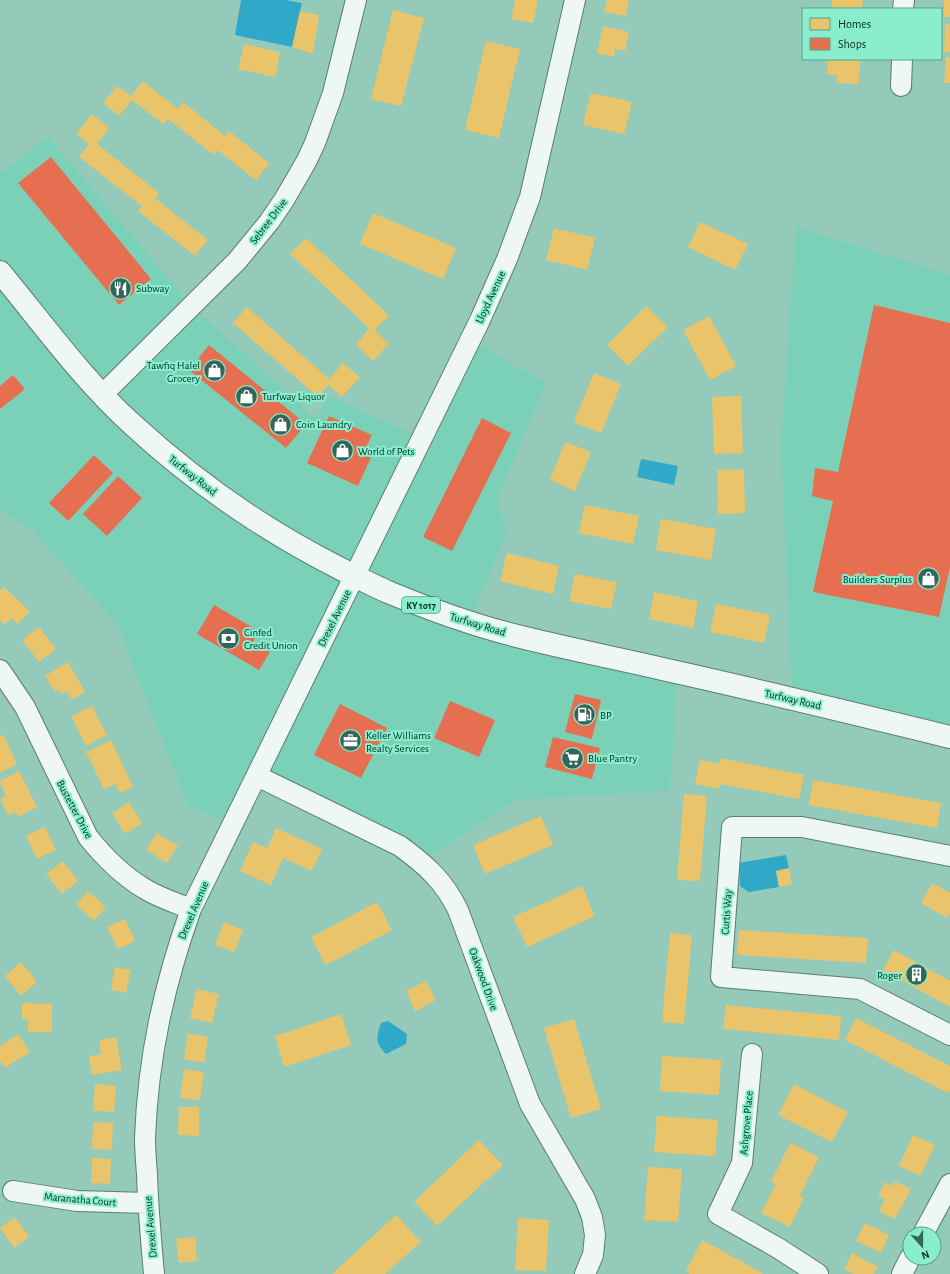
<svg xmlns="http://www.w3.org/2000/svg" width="950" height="1274" font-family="'Alegreya Sans',sans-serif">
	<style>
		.built { fill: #7bd1b7 }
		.water { fill: #30a9c8 }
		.homes { fill: #e9c46a }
		.shops { fill: #e76f51 }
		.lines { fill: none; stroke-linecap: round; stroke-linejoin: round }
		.minor-casing { stroke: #5b7d73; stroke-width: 22 }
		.major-casing { stroke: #5b7d73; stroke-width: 24 }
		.minor { stroke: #eff7f4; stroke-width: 20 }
		.major { stroke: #eff7f4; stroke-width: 22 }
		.labels { text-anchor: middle; stroke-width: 4; stroke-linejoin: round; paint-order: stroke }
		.shield { fill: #8aeece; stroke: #2a6856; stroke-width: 1 }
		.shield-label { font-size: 10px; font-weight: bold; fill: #012f23 }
		.street-label { font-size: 11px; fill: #012f23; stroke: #8aeece }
		.poi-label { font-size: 11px; fill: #012f23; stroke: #8aeece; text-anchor: start }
	</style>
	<rect width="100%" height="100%" fill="#94cab9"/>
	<path class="built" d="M48,137L192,306L315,419L329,396L422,438L470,340L546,383L497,499L507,532L470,622L677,672L670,790L515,800L421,862L257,776L234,823L188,806L117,624L34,532L0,508V174Z
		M796,227L950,275V737L792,699L781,445Z"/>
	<path class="water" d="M241,0H285L302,3L292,47L235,35Z
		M641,459L678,466L674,485L637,477Z
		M786,855L789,868L776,871L779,887L749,892L740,886L739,863Z
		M388,1021L407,1034L406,1044L386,1054C375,1042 376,1038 381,1023Z"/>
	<path class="homes" d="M515,0H538L533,23L511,19Z
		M607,0H629L626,16L604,12Z
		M832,0H863L862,9L832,8Z
		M944,0H950V17H944Z
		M393,10L424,18L401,106L371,99Z
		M300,11L319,15L313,54L292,47Z
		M945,24H950V52H944Z
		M603,26L629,32L625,51L615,49L614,57L597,53Z
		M486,41L520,49L499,138L465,130Z
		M244,44L280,52L275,77L238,69Z
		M946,57H950V83H944Z
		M828,59H860L859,84L836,83L837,75H827Z
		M143,81L178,109L183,102L225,136L229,131L269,163L256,180L217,150L214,155L168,119L163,124L132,100L119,116L103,103L117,86L131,96Z
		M591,93L632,102L624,134L583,125Z
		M92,114L109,128L97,144L159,193L155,198L208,240L195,256L138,211L142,206L79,157L89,144L76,134Z
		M373,213L456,248L443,279L360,244Z
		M700,222L748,244L735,270L688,247Z
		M554,228L595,238L587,270L546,260Z
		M306,238L389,315L375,330L389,344L373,361L356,345L369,328L290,254Z
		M646,306L668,327L628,366L607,345Z
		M247,307L329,379L343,363L360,377L342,397L328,385L318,397L233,323Z
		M709,316L736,366L710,380L683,330Z
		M594,373L621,384L601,433L574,422Z
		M741,396L743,453L714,454L712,397Z
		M565,442L591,452L575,491L550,480Z
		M744,469L745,513L718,514L717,470Z
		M585,505L639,516L633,544L579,533Z
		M661,519L716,529L711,560L656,550Z
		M507,553L559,566L553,594L500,581Z
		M575,574L617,582L611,609L569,601Z
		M4,587L30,611L18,624L11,618L5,625L0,620V591Z
		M654,592L698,601L693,628L649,619Z
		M716,604L770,615L764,643L710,632Z
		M39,627L56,649L39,662L22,640Z
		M68,662L85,692L72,700L67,691L62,694L59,689L55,692L45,676Z
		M92,706L107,735L86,746L71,716Z
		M3,734L17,764L0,773V736Z
		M111,740L133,787L120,793L115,784L104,789L86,752Z
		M720,758L804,775L799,799L720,784L719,789L695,784L700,760L719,764Z
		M19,771L37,807L18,817L15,812L8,815L0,799L6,796L0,783V781Z
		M813,780L941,803L937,828L809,805Z
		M684,794L707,796L700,881L677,880Z
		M129,802L142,823L125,834L112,813Z
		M541,816L553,845L485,874L473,845Z
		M45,827L56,850L37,859L26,836Z
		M276,828L322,849L312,871L283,858L271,885L240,871L253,842L267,848Z
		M157,833L178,846L167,863L146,850Z
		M63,861L78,881L62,894L46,874Z
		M789,868L792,884L779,887L776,871Z
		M932,883L950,893V913L947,918L921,903Z
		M582,886L595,916L527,947L513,917Z
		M88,891L106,907L94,921L76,905Z
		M377,902L392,930L326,965L311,937Z
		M125,919L135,941L118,949L107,927Z
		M224,922L243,930L234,952L215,945Z
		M739,930L868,938L866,963L737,955Z
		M670,933L692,935L684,1024L662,1022Z
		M894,950L950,981V1007L883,970Z
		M21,962L37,982L21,996L5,976Z
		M115,967L131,970L126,993L111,990Z
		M426,981L436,1000L415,1011L406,991Z
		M197,989L219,994L212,1023L190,1018Z
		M22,1003L52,1004V1032H28V1019H22Z
		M726,1005L841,1016L839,1040L723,1029Z
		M341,1014L351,1045L284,1067L275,1036Z
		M856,1018L950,1066V1090L948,1093L845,1040Z
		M574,1019L601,1109L571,1118L544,1028Z
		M188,1033L208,1037L204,1063L184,1059Z
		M18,1034L30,1052L5,1068L0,1061V1046Z
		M116,1037L122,1070L92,1075L89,1056L101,1054L99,1040Z
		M662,1056L721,1060L719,1095L660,1091Z
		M184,1069L204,1072L200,1100L180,1098Z
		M95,1084L116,1086L114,1112L93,1111Z
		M794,1084L848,1112L832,1142L778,1115Z
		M179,1107H199V1136L178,1135Z
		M657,1116L718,1120L715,1156L654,1152Z
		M93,1122L113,1123L112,1150L92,1149Z
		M913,1135L935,1145L920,1176L899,1166Z
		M479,1140L503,1165L437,1226L414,1202Z
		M790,1143L819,1157L800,1196L804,1198L790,1227L761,1213L776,1184L771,1182Z
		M92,1158L111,1159L110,1184L91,1183Z
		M648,1167L682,1169L678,1222L644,1220Z
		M894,1181L911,1189L895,1219L879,1211L885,1199L878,1196L885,1182L892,1186Z
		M396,1215L421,1242L385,1274H332Z
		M15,1217L29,1237L14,1248L0,1228Z
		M518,1218L549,1220L546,1271L515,1270Z
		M865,1223L889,1235L881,1253L856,1241Z
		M195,1237L197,1261L179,1263L176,1239Z
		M702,1240L763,1273L762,1274H690L686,1271Z
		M852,1253L878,1267L874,1274H854L844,1269Z"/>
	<path class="shops" d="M51,157L151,279L119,305L18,183Z
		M874,305L950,323V567L939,617L813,592L833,501L812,496L815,468L838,472Z
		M209,345L306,424L286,448L189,370Z
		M13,375L25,389L0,409V386Z
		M329,416L372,435L365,449L373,453L358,486L307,463Z
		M482,418L511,433L452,551L423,537Z
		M94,455L113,473L68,521L49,503Z
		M118,476L142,498L107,536L83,514Z
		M214,605L259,631L253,642L270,652L259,670L197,634Z
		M575,694L601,700L592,739L565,732Z
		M450,701L495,720L479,757L434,738Z
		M340,704L387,728L361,778L314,755Z
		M553,737L600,748L592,779L545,767Z"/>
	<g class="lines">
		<defs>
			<path id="minor" d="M903,9L904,0
				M901,86L902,59
				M102,395L237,261L269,222L284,200L306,162L315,143L333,93L356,0
				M0,670L25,707L88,837C104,857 123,876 145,889C160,898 176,903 191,909
				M257,776L400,846C426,865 444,881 458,910L530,1104L585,1199L592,1217L595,1235L593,1255L585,1274
				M950,856L802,827H732L721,977L860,989L950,1035
				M752,1054L742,1163L718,1214L778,1248L818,1274
				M13,1191L77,1201L148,1203
				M923,1234L950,1184
				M154,1274C151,1241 148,1207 147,1174C146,1162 145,1150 145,1138C148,1057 164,985 191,909L480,320L507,259L530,197L575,0
				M902,1274L910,1258"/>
			<path id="major" d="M0,272C43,324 83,380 133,425C195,482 264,530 339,568C355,576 372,585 388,592C429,609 470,624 513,635C564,648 616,658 667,670C762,691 856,714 950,737"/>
		</defs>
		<use href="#minor" class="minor-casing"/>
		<use href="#major" class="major-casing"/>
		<use href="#minor" class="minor"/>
		<use href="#major" class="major"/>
	</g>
	<defs>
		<symbol id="restaurant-disc" viewBox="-11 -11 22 22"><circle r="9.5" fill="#346558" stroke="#8aeece"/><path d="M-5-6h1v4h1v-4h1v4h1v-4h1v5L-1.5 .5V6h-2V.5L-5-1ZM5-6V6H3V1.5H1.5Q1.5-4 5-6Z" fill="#fff"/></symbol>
		<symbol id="shop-disc" viewBox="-11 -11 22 22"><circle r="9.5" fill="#346558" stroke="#8aeece"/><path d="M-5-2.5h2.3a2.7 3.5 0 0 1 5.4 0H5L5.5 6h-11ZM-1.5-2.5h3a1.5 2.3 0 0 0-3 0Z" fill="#fff"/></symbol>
		<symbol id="bank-disc" viewBox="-11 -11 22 22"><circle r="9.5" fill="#346558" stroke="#8aeece"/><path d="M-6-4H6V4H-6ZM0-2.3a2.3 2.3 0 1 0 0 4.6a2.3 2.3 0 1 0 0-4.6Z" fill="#fff"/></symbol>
		<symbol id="fuel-disc" viewBox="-11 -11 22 22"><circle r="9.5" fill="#346558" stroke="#8aeece"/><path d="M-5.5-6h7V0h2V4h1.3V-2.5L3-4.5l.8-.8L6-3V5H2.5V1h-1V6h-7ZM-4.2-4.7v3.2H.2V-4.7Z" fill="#fff"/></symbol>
		<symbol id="office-disc" viewBox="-11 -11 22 22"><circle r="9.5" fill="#346558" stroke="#8aeece"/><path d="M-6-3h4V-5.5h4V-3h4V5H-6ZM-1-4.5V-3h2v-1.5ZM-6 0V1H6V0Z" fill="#fff"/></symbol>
		<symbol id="supermarket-disc" viewBox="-11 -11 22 22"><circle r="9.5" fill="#346558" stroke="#8aeece"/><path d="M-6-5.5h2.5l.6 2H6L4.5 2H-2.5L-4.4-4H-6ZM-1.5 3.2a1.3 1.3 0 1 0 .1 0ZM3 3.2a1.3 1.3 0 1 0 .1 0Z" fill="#fff"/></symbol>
		<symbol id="building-disc" viewBox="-11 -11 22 22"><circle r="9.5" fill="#346558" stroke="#8aeece"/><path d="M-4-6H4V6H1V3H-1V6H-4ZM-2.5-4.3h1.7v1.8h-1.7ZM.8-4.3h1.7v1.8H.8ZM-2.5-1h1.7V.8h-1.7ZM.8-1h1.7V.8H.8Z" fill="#fff"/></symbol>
	</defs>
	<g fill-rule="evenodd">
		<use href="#restaurant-disc" x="108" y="276" width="25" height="25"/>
		<use href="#shop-disc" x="202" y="358" width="25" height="25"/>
		<use href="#shop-disc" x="234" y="384" width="25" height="25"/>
		<use href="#shop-disc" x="268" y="412" width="25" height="25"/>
		<use href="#shop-disc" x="330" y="438" width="25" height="25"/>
		<use href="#shop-disc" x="916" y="566" width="25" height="25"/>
		<use href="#bank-disc" x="216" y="626" width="25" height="25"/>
		<use href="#fuel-disc" x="572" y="702" width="25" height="25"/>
		<use href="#office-disc" x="338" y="728" width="25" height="25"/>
		<use href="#supermarket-disc" x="560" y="746" width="25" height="25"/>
		<use href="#building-disc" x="904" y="962" width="25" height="25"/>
	</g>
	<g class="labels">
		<rect class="shield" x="402" y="597" width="38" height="16" rx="3"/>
		<g class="shield-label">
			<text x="421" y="609">KY 1017</text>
		</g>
		<g class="street-label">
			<text transform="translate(268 221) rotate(-53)" y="4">Sebree Drive</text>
			<text transform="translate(490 297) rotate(-65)" y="4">Lloyd Avenue</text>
			<text transform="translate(193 475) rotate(38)" y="4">Turfway Road</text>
			<text transform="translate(334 618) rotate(-64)" y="4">Drexel Avenue</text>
			<text transform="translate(478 624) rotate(17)" y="4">Turfway Road</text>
			<text transform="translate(793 699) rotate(13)" y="4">Turfway Road</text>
			<text transform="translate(75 809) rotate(62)" y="4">Bustetter Drive</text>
			<text transform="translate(193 910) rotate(-67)" y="4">Drexel Avenue</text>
			<text transform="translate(726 912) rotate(-86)" y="4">Curtis Way</text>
			<text transform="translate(484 979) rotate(70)" y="4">Oakwood Drive</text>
			<text transform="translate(746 1123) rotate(-85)" y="4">Ashgrove Place</text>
			<text transform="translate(80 1199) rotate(5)" y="4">Maranatha Court</text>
			<text transform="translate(150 1227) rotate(-95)" y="4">Drexel Avenue</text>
		</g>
		<g class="poi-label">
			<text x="136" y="292">Subway</text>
			<text x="200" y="369" text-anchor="end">Tawfiq Halel<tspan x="200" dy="13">Grocery</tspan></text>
			<text x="262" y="400">Turfway Liquor</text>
			<text x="296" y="428">Coin Laundry</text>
			<text x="358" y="455">World of Pets</text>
			<text x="912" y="583" text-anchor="end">Builders Surplus</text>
			<text x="244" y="636">Cinfed<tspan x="244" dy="13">Credit Union</tspan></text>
			<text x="600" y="719">BP</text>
			<text x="366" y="739">Keller Williams<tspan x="366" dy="13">Realty Services</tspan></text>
			<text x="588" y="762">Blue Pantry</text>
			<text x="902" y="979" text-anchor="end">Roger</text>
		</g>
	</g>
	<rect x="802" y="8" width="140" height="52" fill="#8aeece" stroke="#53a28a"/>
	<rect x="810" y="18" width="20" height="12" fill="#e9c46a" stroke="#53a28a"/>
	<text x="838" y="28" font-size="12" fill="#012f23">Homes</text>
	<rect x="810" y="38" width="20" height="12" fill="#e76f51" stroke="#53a28a"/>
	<text x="838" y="48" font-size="12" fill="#012f23">Shops</text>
	<g transform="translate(922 1246) rotate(159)"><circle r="19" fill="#8aeece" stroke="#53a28a"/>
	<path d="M0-3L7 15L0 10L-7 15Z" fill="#346558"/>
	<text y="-6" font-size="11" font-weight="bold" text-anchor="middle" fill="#012f23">N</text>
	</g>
</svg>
